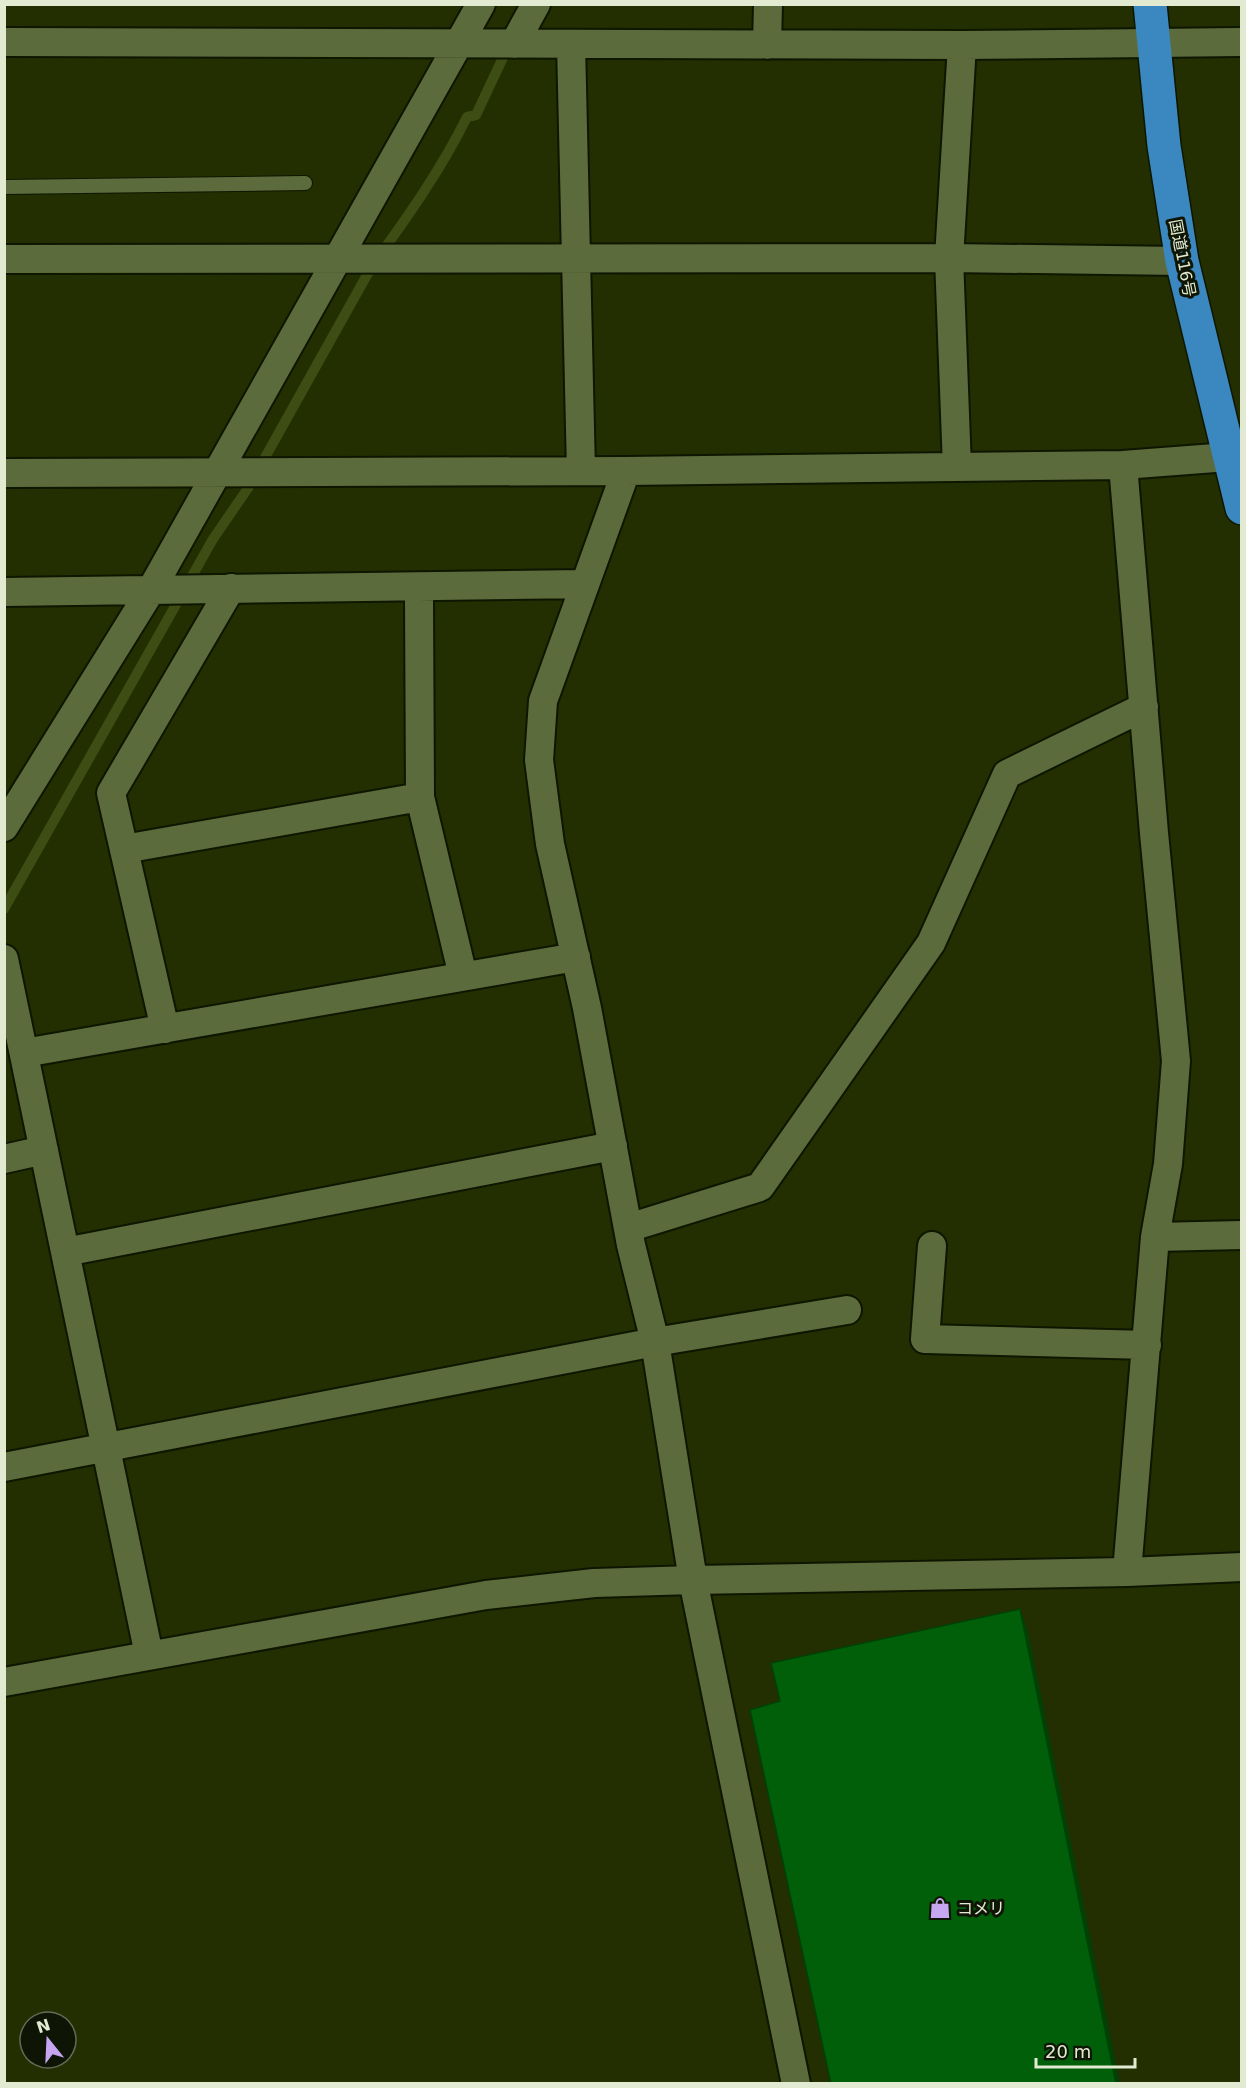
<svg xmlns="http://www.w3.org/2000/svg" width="1246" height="2088" font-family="'DejaVu Sans','Noto Sans JP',sans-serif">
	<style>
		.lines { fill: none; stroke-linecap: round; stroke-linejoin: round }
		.stream { stroke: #3e4d13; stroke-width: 10 }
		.lane-casing { stroke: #0e1600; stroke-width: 16 }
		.street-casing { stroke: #0e1600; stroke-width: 32 }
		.highway-casing { stroke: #0e1600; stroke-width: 36 }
		.lane { stroke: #5c6b3c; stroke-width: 14 }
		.street { stroke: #5c6b3c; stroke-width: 28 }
		.highway { stroke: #3b87bf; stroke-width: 33 }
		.shaded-wall { fill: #004206 }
		.building { fill: #005f08; stroke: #004206; stroke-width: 1.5 }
		.labels { text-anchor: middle; stroke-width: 6; stroke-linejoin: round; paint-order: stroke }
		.street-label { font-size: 16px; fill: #e2ebd1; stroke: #0f1504 }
		.poi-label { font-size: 16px; fill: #e2ebd1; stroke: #0f1504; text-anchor: start }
	</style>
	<rect width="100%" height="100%" fill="#232f00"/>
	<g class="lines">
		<path class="stream" d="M4,909L213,539L248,488L372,266C406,219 441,170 467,117L476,115L508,47"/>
		<defs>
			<path id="lane" d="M4,187L305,183"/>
			<path id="street" d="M4,42L962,45L1242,42
				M514,44L536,4
				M571,44L581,471
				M767,45L768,4
				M4,259L949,258L1182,261
				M1123,465L1154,833L1176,1061L1168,1164L1155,1237
				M957,467L949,258L962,45
				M626,471L543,701L539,760L550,844L587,1008L631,1245L655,1342L693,1580L796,2084
				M4,473L626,471L1123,465L1228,457
				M4,592L585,584
				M419,599L420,797L463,976
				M4,827L151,590L481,4
				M124,849L420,797
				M4,959L149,1655
				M165,1029L111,793L231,588
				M24,1053L576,957
				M4,1159L44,1150
				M628,1228L760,1187L931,943L1007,774L1144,707
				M932,1246L925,1339L1147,1345
				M65,1252L613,1146
				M4,1467L655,1342L847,1310
				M1127,1572L1155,1237L1242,1235
				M4,1682L486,1595L594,1583L693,1580L1127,1572L1242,1567"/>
			<path id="highway" d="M1150,4L1164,146L1182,261L1242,508"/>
		</defs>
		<use href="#lane" class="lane-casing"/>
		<use href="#street" class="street-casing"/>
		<use href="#highway" class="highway-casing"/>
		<use href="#lane" class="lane"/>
		<use href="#street" class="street"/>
		<use href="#highway" class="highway"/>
	</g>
	<path class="shaded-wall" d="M1020,1609L1028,1632L1120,2084H1116Z"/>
	<path class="building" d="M1020,1609L1116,2084H831L750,1710L780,1701L771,1663Z"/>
	<defs>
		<symbol id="shop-bare" viewBox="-9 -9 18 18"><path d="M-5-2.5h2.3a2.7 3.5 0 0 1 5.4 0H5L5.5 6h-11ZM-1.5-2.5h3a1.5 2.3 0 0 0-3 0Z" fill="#c6a6f0" stroke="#0f1504" stroke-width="2.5" paint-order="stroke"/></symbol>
	</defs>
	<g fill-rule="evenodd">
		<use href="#shop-bare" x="925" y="1893" width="30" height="30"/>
	</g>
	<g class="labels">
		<g class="street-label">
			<text transform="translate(1183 258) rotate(79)" y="6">国道116号</text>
		</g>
		<g class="poi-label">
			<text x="957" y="1914">コメリ</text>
		</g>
	</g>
	<rect width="1246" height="2088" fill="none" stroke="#e2ebd1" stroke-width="12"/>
	<g transform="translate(48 2040) rotate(342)"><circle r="28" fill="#0f1504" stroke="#636b56" stroke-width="1.5"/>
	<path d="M0-4.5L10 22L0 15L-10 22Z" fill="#c6a6f0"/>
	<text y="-9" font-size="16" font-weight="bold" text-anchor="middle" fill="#e2ebd1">N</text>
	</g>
	<path d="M1036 2058v9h99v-9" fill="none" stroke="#e2ebd1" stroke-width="3"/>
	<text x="1045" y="2058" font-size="18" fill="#e2ebd1" stroke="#0f1504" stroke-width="4.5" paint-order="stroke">20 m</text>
</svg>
